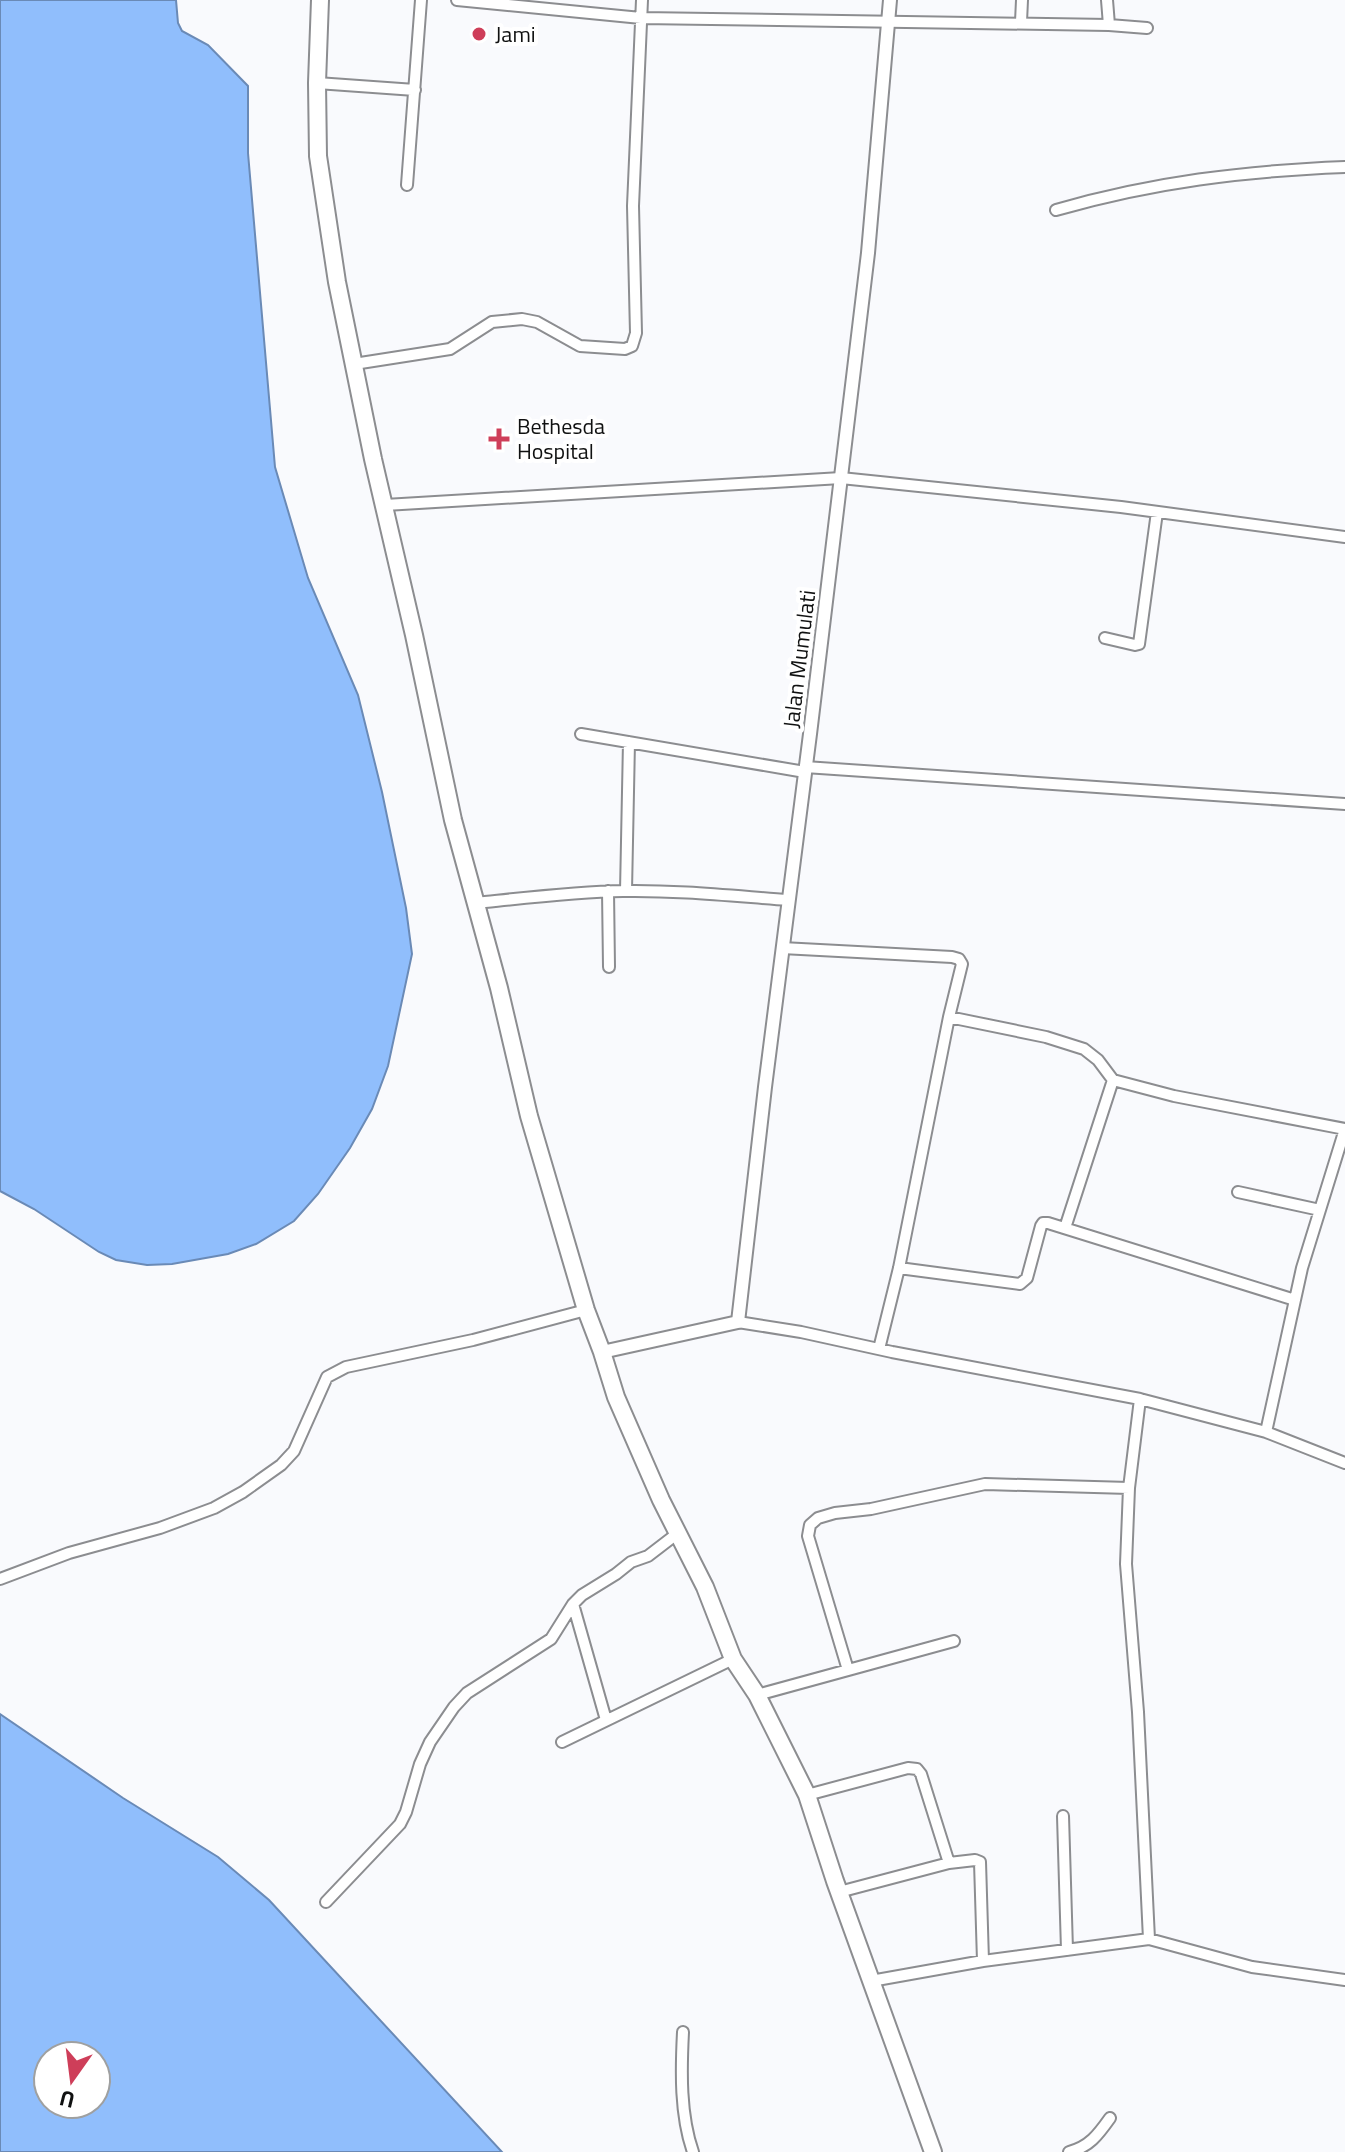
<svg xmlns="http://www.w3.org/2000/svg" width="1345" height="2152" font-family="'Titillium Web',sans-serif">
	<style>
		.water { fill: #90befc; stroke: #6a8ab6; stroke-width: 2; fill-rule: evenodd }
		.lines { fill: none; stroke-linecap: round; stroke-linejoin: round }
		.minor-casing { stroke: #8c8d90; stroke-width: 14 }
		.tertiary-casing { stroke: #8c8d90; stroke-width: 16 }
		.trunk-casing { stroke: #8c8d90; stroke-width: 20 }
		.minor { stroke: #fff; stroke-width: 10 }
		.tertiary { stroke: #fff; stroke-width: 12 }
		.trunk { stroke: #fff; stroke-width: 16 }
		.poi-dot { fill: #ce3e59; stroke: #fff; stroke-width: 3 }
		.labels { text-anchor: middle; stroke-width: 8; stroke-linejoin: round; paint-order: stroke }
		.poi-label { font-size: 22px; fill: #101111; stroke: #fff; text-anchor: start }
		.street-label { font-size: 22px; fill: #101111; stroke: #fff }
	</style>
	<rect width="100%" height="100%" fill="#f9fafd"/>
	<path class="water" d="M0,0H176L178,23L182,31L208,45L248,86V153L275,467L308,578L358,695L382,792L406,908L412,954L388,1066L372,1109L350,1148L318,1194L294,1221L256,1244L228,1254L172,1264L147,1265L116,1260L99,1252L34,1209L0,1191Z
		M0,1714L123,1798L218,1857L269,1900L502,2152H0ZM96,2056V2104H48V2056Z"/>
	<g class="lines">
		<defs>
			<path id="minor" d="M457,0L641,18L1109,25L1107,0
				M1021,22L1022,0
				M1109,25L1147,28
				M317,83L415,90
				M407,185L421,0
				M1056,210C1153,182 1244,171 1345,167
				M354,364L450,349L492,322L522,319L537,322L580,346L625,349L632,346L636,333L633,206L642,0
				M385,505L841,478L1121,507L1345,537
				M1105,638L1135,645L1139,644L1157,512
				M581,734L805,772
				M805,767L1345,804
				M608,891L609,967
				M626,891L629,742
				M476,903C524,898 573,892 623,891C678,890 733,896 788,900
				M782,948L952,957L959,959L962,964L949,1017L899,1268L879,1349
				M949,1017L1046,1037L1084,1049L1098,1060L1113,1080
				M1238,1192L1320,1210
				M1065,1228L1113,1080L1174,1096L1345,1129
				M899,1268L1020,1284L1027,1278L1041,1226L1043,1223H1048L1295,1300
				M738,1322L801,1332L892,1352L1140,1399L1266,1432L1345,1463
				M1266,1432L1302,1268L1345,1129
				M0,1579L69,1553L160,1528L214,1508L243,1492L281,1465L294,1451L327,1377L346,1367L473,1340L586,1310
				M573,1604L606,1720
				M848,1670L808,1536L810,1525L818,1518L835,1513L871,1509L985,1484L1129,1488
				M757,1695L954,1641
				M562,1742L733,1659
				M807,1795L908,1768L917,1769L921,1774L949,1863L839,1892
				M1063,1816L1067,1950
				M949,1863L975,1860L980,1862L983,1961
				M326,1902L400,1824L406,1812L420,1764L430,1742L454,1707L467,1693L551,1639L573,1604L582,1595L616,1574L631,1562L648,1556L678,1533
				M1149,1939L1252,1967L1345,1980
				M871,1981L983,1961L1149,1939L1138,1712L1126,1564L1129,1488L1140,1399
				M683,2032C681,2071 680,2115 693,2152
				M1069,2152C1089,2147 1098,2135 1110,2118"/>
			<path id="tertiary" d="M602,1352L738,1322L765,1087L810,734L868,253L890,0"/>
			<path id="trunk" d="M320,0L317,83L318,156L337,282L373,459L414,635L453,820L499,988L529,1116L586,1310L602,1352L616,1397L661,1500L705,1587L733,1659L757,1695L807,1795L835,1881L933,2152"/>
		</defs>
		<use href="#minor" class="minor-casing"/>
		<use href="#tertiary" class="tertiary-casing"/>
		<use href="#trunk" class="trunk-casing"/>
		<use href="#minor" class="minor"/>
		<use href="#tertiary" class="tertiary"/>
		<use href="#trunk" class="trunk"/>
	</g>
	<g class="poi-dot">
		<circle cx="479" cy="34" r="8"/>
		<path d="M495 427h8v8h8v8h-8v8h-8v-8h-8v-8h8z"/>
	</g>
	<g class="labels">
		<g class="poi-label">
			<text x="495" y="42">Jami</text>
			<text x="517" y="434">Bethesda<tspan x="517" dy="25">Hospital</tspan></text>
		</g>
		<g class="street-label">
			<text transform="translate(799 659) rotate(-83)" y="8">Jalan Mumulati</text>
		</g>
	</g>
	<g transform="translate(72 2080) rotate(194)"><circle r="38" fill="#ffffff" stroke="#9fa0a0" stroke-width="2"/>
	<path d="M0-6L14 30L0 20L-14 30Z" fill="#ce3e59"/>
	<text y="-12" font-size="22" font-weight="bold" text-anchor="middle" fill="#101111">U</text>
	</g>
</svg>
